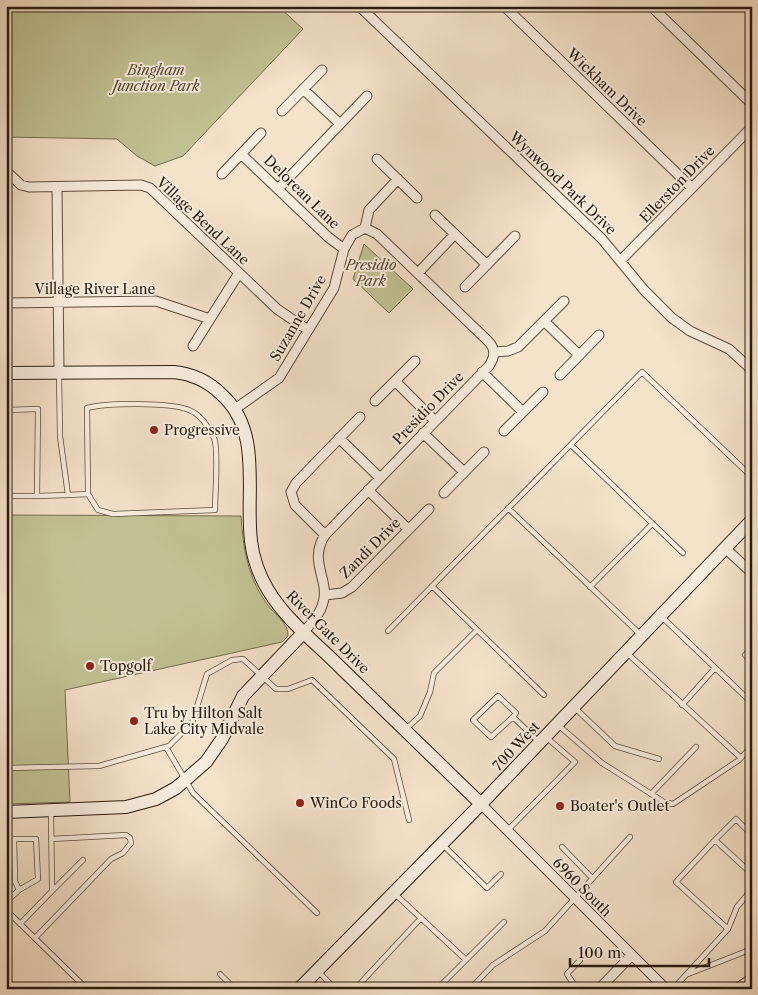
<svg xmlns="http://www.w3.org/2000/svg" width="758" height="995" font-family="'Libre Caslon Text',serif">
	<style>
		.green { fill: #c1c293; stroke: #756e50 }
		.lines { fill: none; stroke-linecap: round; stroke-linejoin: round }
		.lane-casing { stroke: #5c4d3d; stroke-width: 6 }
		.street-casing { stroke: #5c4d3d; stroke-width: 11 }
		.secondary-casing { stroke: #291b0e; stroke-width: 14 }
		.lane { stroke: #f8ecdc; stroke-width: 4.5 }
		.street { stroke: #f8ecdc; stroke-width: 9 }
		.secondary { stroke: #f8ecdc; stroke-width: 12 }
		.tram { stroke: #291b0e; stroke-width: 1 }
		.poi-dot { fill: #8f2418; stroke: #f8ecdc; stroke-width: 2 }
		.labels { text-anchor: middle; stroke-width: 4; stroke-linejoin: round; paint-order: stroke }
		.park-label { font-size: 14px; font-style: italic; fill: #574d36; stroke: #f8ecdc }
		.street-label { font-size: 14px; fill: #291b0e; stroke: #f8ecdc }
		.poi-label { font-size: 14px; fill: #291b0e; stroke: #f8ecdc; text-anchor: start }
	</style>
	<rect width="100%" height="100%" fill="#f4e2c9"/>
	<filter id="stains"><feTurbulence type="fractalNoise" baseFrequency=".004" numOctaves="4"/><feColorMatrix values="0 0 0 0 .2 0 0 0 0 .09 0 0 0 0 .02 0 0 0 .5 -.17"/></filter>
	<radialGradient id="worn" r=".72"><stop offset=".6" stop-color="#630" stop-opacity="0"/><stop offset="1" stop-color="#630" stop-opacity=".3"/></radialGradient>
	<path class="green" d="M6,6H278L303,29L183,156L155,166L137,156L117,139L6,137Z
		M364,244L413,289L389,313L353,279Z
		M6,515L241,516C243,548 248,578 267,604C274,614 289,623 288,636L282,642L65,690L70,802L6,804Z"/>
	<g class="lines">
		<defs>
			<path id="lane" d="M6,410L38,409L37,496L68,495L60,436L59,374
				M571,445L683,553
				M68,495L88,494L87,408C107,403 170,402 189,410C200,414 209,427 214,438C219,449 215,495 215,510L113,514L98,510L88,494
				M6,496H37
				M508,508L641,635
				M432,586L544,695
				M590,587L652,524
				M662,617L752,703
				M388,631L642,372L752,477
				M752,648L745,655L752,661
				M627,653L741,758
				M682,705L715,668
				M575,708L615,746L659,759
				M513,717L491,737L473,720L498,696L516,713L513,717L539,742
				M558,725L602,763L664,802L673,804L739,760L752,746
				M405,730L420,716L430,692L434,673L477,630
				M166,747L193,793L317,913
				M6,768L99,766L169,746L192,723L207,674L232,660L243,659L276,689H288L312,680L394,759L409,820
				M651,794L696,747
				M508,830L575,762L547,738
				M752,835L736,819L715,840L752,874
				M715,840L676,882L728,929
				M443,845L487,888L501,874
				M562,847L592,878
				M52,891L83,860
				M395,894L465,959
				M6,902L19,890L38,879L36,839H14L15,881L19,890
				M6,910L87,989
				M20,924L52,891L51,812
				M35,938L111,859L123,853L131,843L130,838L126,835L51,839
				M319,972L335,989
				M220,974L235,989
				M688,974L752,949
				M355,989L421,918
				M437,989L504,922
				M470,989L493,965L545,931L630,837
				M577,989L567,974L580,960
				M673,989L728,929L737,907L752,889"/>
			<path id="street" d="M359,6L602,239L644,290L672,318L690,331L729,349L752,370
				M504,6L692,188
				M651,6L752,104
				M750,6L752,8
				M303,89L340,124
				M282,111L322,70
				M241,154L328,237L344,249
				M377,159L417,198
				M6,171L21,185L29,187L141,185L150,188L277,309L308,330
				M222,174L261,133
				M57,187L59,372
				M278,189L367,96
				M435,215L487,265
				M365,228L369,210L398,179
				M621,260L752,127
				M418,273L455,234
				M465,287L515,236
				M6,303L156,301L210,319
				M544,321L579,355
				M193,346L239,273
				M494,352L508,351L518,347L564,301
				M482,372L523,412
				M560,375L599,335
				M395,381L435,421
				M375,401L415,361
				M235,409L279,378L334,288L344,249L352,235L365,228L377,234L488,341C496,349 495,357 489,366L325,535C307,563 332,581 322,606C319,616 310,624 304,632
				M504,431L543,392
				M423,433L464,472
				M339,438L380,478
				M368,490L408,529
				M444,493L484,452
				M325,535L295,505L291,492L296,483L360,417
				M725,548L752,573
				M325,595L342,593L352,587L429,509
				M481,804L666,989
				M599,989L631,956"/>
			<path id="secondary" d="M6,373L174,372C192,374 208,381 221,394C263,431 245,491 251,541C253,558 259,575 268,590C286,620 316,643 340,667C387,713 434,758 481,804
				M6,812L126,807L156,799L176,788L206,762L222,739L243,696L304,632
				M299,989L481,804L752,520"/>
		</defs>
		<use href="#lane" class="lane-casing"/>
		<use href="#street" class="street-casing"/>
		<use href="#secondary" class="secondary-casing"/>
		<use href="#lane" class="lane"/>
		<use href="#street" class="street"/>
		<use href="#secondary" class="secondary"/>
		<path class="tram" d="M728,989L752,972
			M742,989L752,982"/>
	</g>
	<g class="poi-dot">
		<circle cx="154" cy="430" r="5"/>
		<circle cx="90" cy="666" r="5"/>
		<circle cx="134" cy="721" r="5"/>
		<circle cx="300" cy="803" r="5"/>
		<circle cx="560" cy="806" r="5"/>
	</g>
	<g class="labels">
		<g class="park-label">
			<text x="156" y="75">Bingham<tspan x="156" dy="16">Junction Park</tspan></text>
			<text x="371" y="270">Presidio<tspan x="371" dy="16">Park</tspan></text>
		</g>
		<g class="street-label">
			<text transform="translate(607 87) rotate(44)" y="5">Wickham Drive</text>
			<text transform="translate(563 183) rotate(44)" y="5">Wynwood Park Drive</text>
			<text transform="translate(677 184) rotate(-46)" y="5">Ellerston Drive</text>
			<text transform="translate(302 192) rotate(44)" y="5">Delorean Lane</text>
			<text transform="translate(203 221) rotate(43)" y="5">Village Bend Lane</text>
			<text x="95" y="294">Village River Lane</text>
			<text transform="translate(298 318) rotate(-60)" y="5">Suzanne Drive</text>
			<text transform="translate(428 408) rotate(-46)" y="5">Presidio Drive</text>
			<text transform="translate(370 548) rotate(-45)" y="5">Zandi Drive</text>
			<text transform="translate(328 632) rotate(45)" y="5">River Gate Drive</text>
			<text transform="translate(516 746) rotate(-47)" y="5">700 West</text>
			<text transform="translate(582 887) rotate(45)" y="5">6960 South</text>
		</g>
		<g class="poi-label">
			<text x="164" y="435">Progressive</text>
			<text x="100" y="671">Topgolf</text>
			<text x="144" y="718">Tru by Hilton Salt<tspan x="144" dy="16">Lake City Midvale</tspan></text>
			<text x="310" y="808">WinCo Foods</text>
			<text x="570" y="811">Boater's Outlet</text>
		</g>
	</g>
	<rect width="758" height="995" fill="none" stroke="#f4e2c9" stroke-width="25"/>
	<rect x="8" y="8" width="743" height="980" fill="none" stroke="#291b0e" stroke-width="2.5"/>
	<rect x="12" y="12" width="733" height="970" fill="none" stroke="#291b0e"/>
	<path d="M570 958v8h139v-8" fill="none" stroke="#291b0e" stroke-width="2.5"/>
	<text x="578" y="958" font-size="15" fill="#291b0e" stroke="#f8ecdc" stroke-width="4" paint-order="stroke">100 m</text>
	<rect width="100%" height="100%" filter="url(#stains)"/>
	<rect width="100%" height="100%" fill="url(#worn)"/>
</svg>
